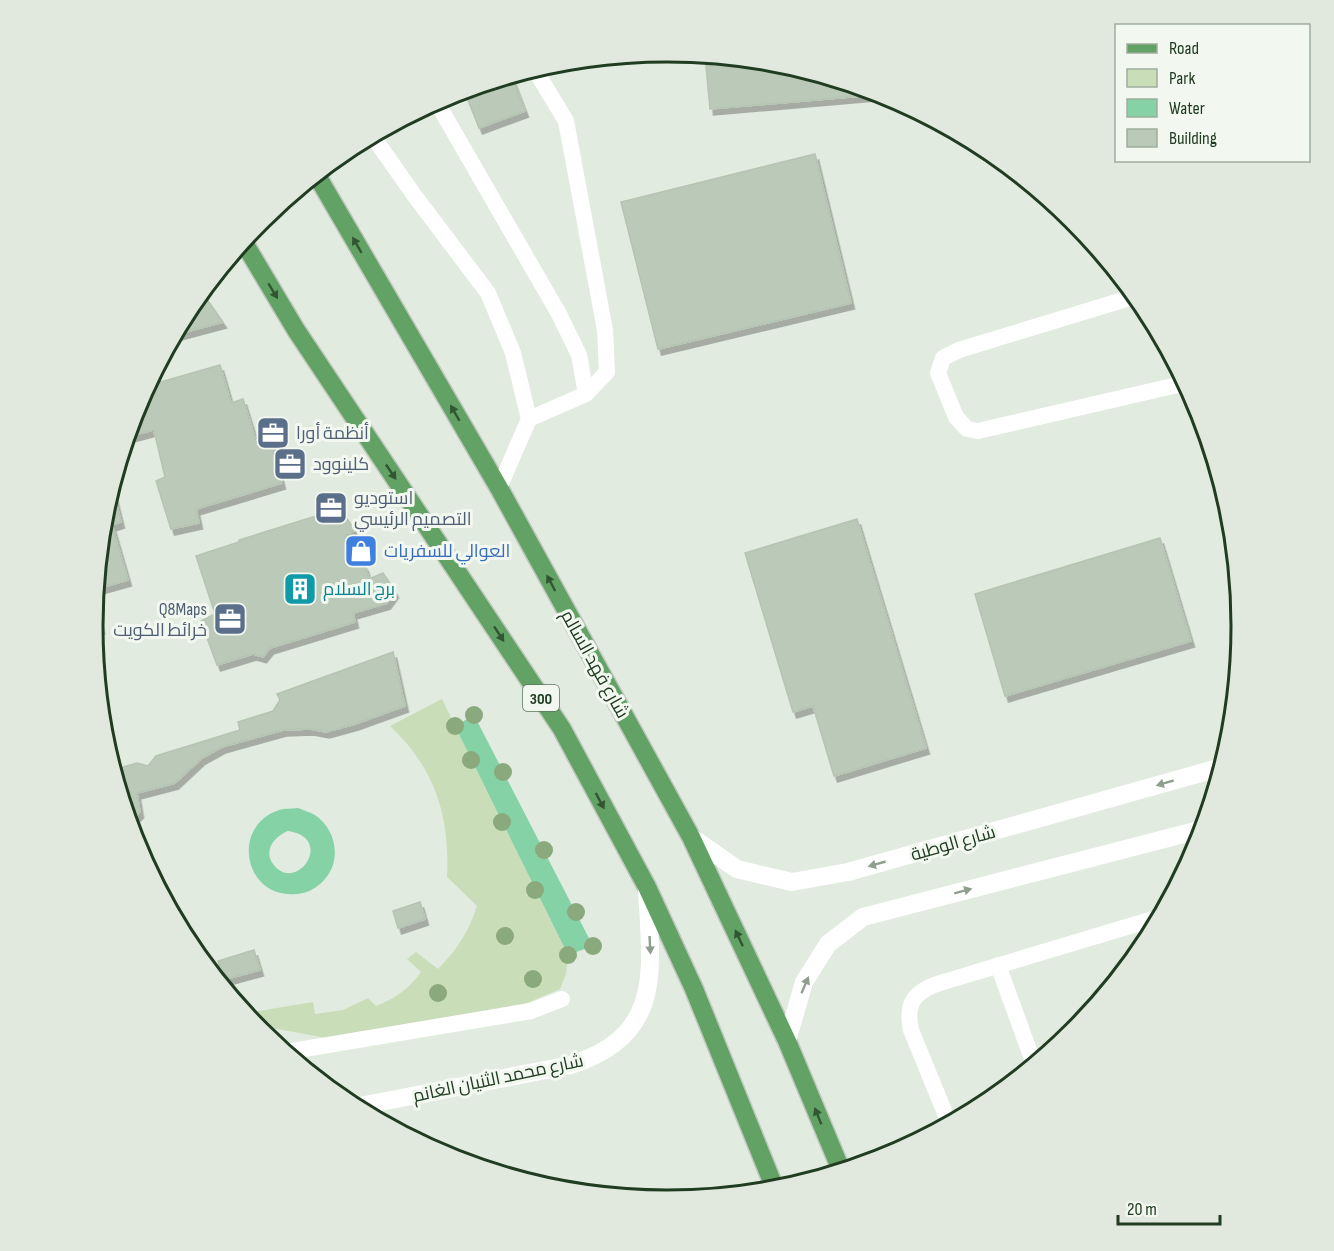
<svg xmlns="http://www.w3.org/2000/svg" width="1334" height="1251" font-family="'Sofia Sans Condensed',Cairo,sans-serif">
	<style>
		.green { fill: #c9ddb8 }
		.water { fill: #86d2a7; fill-rule: evenodd }
		.building { fill: #bbc9b8; stroke: #b5c5b2; stroke-width: 1.5; filter: url(#shadow) }
		.lines { fill: none; stroke-linecap: round; stroke-linejoin: round }
		.primary-casing { stroke: #c1c8c1; stroke-width: 21 }
		.service { stroke: #fff; stroke-width: 16 }
		.minor { stroke: #fff; stroke-width: 18 }
		.primary { stroke: #63a265; stroke-width: 18 }
		.tree { fill: #8aa97c }
		.oneway { fill: #315632 }
		.oneway2 { fill: #909e90 }
		.labels { text-anchor: middle; stroke-width: 6; stroke-linejoin: round; paint-order: stroke }
		.shield { fill: #f2f8f0; stroke: #5f745f; stroke-width: 1.5 }
		.shield-label { font-size: 16px; font-weight: bold; fill: #203c21 }
		.service-label { font-size: 18px; fill: #4e5e75; stroke: #f2f8f0; text-anchor: start }
		.shop-label { font-size: 18px; fill: #366cbe; stroke: #f2f8f0; text-anchor: start }
		.culture-label { font-size: 18px; fill: #0d838f; stroke: #f2f8f0; text-anchor: start }
		.street-label { font-size: 18px; fill: #203c21; stroke: #f2f8f0 }
		.rim { fill: none; stroke: #203c21; stroke-width: 3 }
	</style>
	<defs>
		<filter id="shadow"><feDropShadow dx="3.5" dy="6" stdDeviation="0" flood-color="#0004"/></filter>
	</defs>
	<rect width="100%" height="100%" fill="#e2ebe0"/>
	<path class="green" d="M442,699L568,955L566,974L560,989L527,1003L326,1038L272,1028L259,1030L246,1013L313,1002L315,1014L343,1010L368,998L376,1006C394,999 409,989 421,972L407,959L416,952L438,969C457,950 469,931 477,906L447,877C450,816 435,768 390,726Z"/>
	<path class="water" d="M474,715L593,946L568,955L455,726Z
		M298,808C303,810 310,812 315,815C336,829 342,860 325,879C317,888 308,893 297,894C244,900 230,826 279,810C285,808 292,809 298,808ZM288,831C336,838 296,895 273,864C263,850 275,836 288,831Z"/>
	<path class="building" d="M705,55L779,62L884,94L710,109Z
		M511,75L525,111L479,128L464,90Z
		M815,154L851,303L658,349L621,202Z
		M201,291L223,322L174,335L190,306Z
		M220,365L231,403L243,399L256,441L270,436L282,483L196,509L199,523L171,529L156,481L165,477L154,431L153,430L127,437L136,405L147,386Z
		M112,486L121,522L112,525L128,580L96,589L104,513Z
		M335,510L345,516L355,530L345,536L365,566L369,579L383,573L391,585L395,592L387,603L353,613L355,622L270,648L263,657L253,654L217,665L201,621L215,614L196,556L239,542V540Z
		M857,519L926,748L834,776L813,706L793,712L745,553Z
		M1160,538L1191,641L1005,696L975,594Z
		M95,599L101,628L93,630V625Z
		M393,652L405,706L355,724L326,732L310,729L283,730L222,747L202,758L175,783L137,793L140,812L129,823L113,770L137,763L148,766L156,756L240,730L238,722L273,711L280,700L277,694Z
		M420,902L425,919L398,928L393,911Z
		M254,950L260,970L223,980L218,961Z"/>
	<g class="lines">
		<defs>
			<path id="primary" d="M316,174L499,488L691,837L787,1041L841,1170
				M243,241L296,330L562,729L647,887L694,989L775,1189"/>
		</defs>
		<use href="#primary" class="primary-casing"/>
		<path class="service" d="M436,101L559,314L579,355L586,394
			M372,135L414,195L488,293L513,353L529,419L499,488
			M1136,296L959,350L943,358L938,373L956,417L967,429L978,431L1186,383
			M529,419L586,394L607,372L605,330L566,121L534,68
			M998,965L1034,1064
			M286,1052L531,1011L562,999
			M949,1123L911,1030C905,1003 915,991 940,983L1160,917"/>
		<path class="minor" d="M1226,500L1231,517
			M691,837L737,869L792,882L848,872L1222,767
			M787,1041L804,982L828,944L863,917L1203,829
			M355,1107L571,1065C665,1035 651,969 647,889"/>
		<use href="#primary" class="primary"/>
	</g>
	<g class="tree">
		<circle cx="474" cy="715" r="9"/>
		<circle cx="455" cy="726" r="9"/>
		<circle cx="471" cy="760" r="9"/>
		<circle cx="503" cy="772" r="9"/>
		<circle cx="502" cy="822" r="9"/>
		<circle cx="544" cy="850" r="9"/>
		<circle cx="535" cy="890" r="9"/>
		<circle cx="576" cy="912" r="9"/>
		<circle cx="505" cy="936" r="9"/>
		<circle cx="593" cy="946" r="9"/>
		<circle cx="568" cy="955" r="9"/>
		<circle cx="533" cy="979" r="9"/>
		<circle cx="438" cy="993" r="9"/>
	</g>
	<defs><path id="oneway-solid" d="M-6-.8H1V-3.2L6.5 0L1 3.2V.8H-6Z" transform="scale(1.5)"/></defs>
	<g class="oneway">
		<use href="#oneway-solid" transform="translate(357 245) rotate(-120)"/>
		<use href="#oneway-solid" transform="translate(273 291) rotate(59)"/>
		<use href="#oneway-solid" transform="translate(455 413) rotate(-120)"/>
		<use href="#oneway-solid" transform="translate(391 472) rotate(56)"/>
		<use href="#oneway-solid" transform="translate(551 583) rotate(-118)"/>
		<use href="#oneway-solid" transform="translate(499 634) rotate(57)"/>
		<use href="#oneway-solid" transform="translate(600 801) rotate(62)"/>
		<use href="#oneway-solid" transform="translate(739 938) rotate(-115)"/>
		<use href="#oneway-solid" transform="translate(818 1116) rotate(-112)"/>
	</g>
	<g class="oneway2">
		<use href="#oneway-solid" transform="translate(1165 783) rotate(164)"/>
		<use href="#oneway-solid" transform="translate(877 864) rotate(164)"/>
		<use href="#oneway-solid" transform="translate(963 891) rotate(-15)"/>
		<use href="#oneway-solid" transform="translate(650 945) rotate(87)"/>
		<use href="#oneway-solid" transform="translate(805 985) rotate(-67)"/>
	</g>
	<defs>
		<symbol id="office-square" viewBox="-11 -11 22 22"><rect x="-9" y="-9" width="18" height="18" rx="4" fill="#5c6f8a" stroke="#f2f8f0"/><path d="M-6-3h4V-5.5h4V-3h4V5H-6ZM-1-4.5V-3h2v-1.5ZM-6 0V1H6V0Z" fill="#fff"/></symbol>
		<symbol id="shop-square" viewBox="-11 -11 22 22"><rect x="-9" y="-9" width="18" height="18" rx="4" fill="#3f7fe0" stroke="#f2f8f0"/><path d="M-5-2.5h2.3a2.7 3.5 0 0 1 5.4 0H5L5.5 6h-11ZM-1.5-2.5h3a1.5 2.3 0 0 0-3 0Z" fill="#fff"/></symbol>
		<symbol id="building-square" viewBox="-11 -11 22 22"><rect x="-9" y="-9" width="18" height="18" rx="4" fill="#0f9aa8" stroke="#f2f8f0"/><path d="M-4-6H4V6H1V3H-1V6H-4ZM-2.5-4.3h1.7v1.8h-1.7ZM.8-4.3h1.7v1.8H.8ZM-2.5-1h1.7V.8h-1.7ZM.8-1h1.7V.8H.8Z" fill="#fff"/></symbol>
	</defs>
	<g fill-rule="evenodd">
		<use href="#office-square" x="254" y="414" width="38" height="38"/>
		<use href="#office-square" x="271" y="445" width="38" height="38"/>
		<use href="#office-square" x="312" y="489" width="38" height="38"/>
		<use href="#shop-square" x="342" y="532" width="38" height="38"/>
		<use href="#building-square" x="281" y="570" width="38" height="38"/>
		<use href="#office-square" x="211" y="600" width="38" height="38"/>
	</g>
	<g class="labels">
		<rect class="shield" x="523" y="685" width="36" height="26" rx="4.5"/>
		<g class="shield-label">
			<text x="541" y="704">300</text>
		</g>
		<g class="service-label">
			<text x="296" y="439">أنظمة أورا</text>
			<text x="313" y="470">كلينوود</text>
			<text x="354" y="504">استوديو<tspan x="354" dy="21">التصميم الرئيسي</tspan></text>
			<text x="207" y="615" text-anchor="end">Q8Maps<tspan x="207" dy="21">خرائط الكويت</tspan></text>
		</g>
		<g class="shop-label">
			<text x="384" y="557">العوالي للسفريات</text>
		</g>
		<g class="culture-label">
			<text x="323" y="595">برج السلام</text>
		</g>
		<g class="street-label">
			<text transform="translate(595 664) rotate(61)" y="6">شارع فهد السالم</text>
			<text transform="translate(953 843) rotate(-16)" y="6">شارع الوطية</text>
			<text transform="translate(498 1078) rotate(-12)" y="6">شارع محمد الثنيان الغانم</text>
		</g>
	</g>
	<path d="M0 0H1334V1251H0ZM103 626a564 564 0 1 1 1128 0a564 564 0 1 1-1128 0Z" fill="#e1e9df" fill-rule="evenodd"/>
	<path class="rim" d="M103 626a564 564 0 1 1 1128 0a564 564 0 1 1-1128 0Z"/>
	<rect x="1115" y="24" width="195" height="138" fill="#f2f8f0" stroke="#9ead9d" stroke-width="1.5"/>
	<rect x="1127" y="44" width="30" height="9" fill="#63a265" stroke="#9ead9d" stroke-width="1.5"/>
	<text x="1169" y="54" font-size="18" fill="#203c21">Road</text>
	<rect x="1127" y="69" width="30" height="18" fill="#c9ddb8" stroke="#9ead9d" stroke-width="1.5"/>
	<text x="1169" y="84" font-size="18" fill="#203c21">Park</text>
	<rect x="1127" y="99" width="30" height="18" fill="#86d2a7" stroke="#9ead9d" stroke-width="1.5"/>
	<text x="1169" y="114" font-size="18" fill="#203c21">Water</text>
	<rect x="1127" y="129" width="30" height="18" fill="#bbc9b8" stroke="#9ead9d" stroke-width="1.5"/>
	<text x="1169" y="144" font-size="18" fill="#203c21">Building</text>
	<path d="M1118 1215v9h102v-9" fill="none" stroke="#203c21" stroke-width="3"/>
	<text x="1127" y="1215" font-size="18" fill="#203c21" stroke="#f2f8f0" stroke-width="4.5" paint-order="stroke">20 m</text>
</svg>
